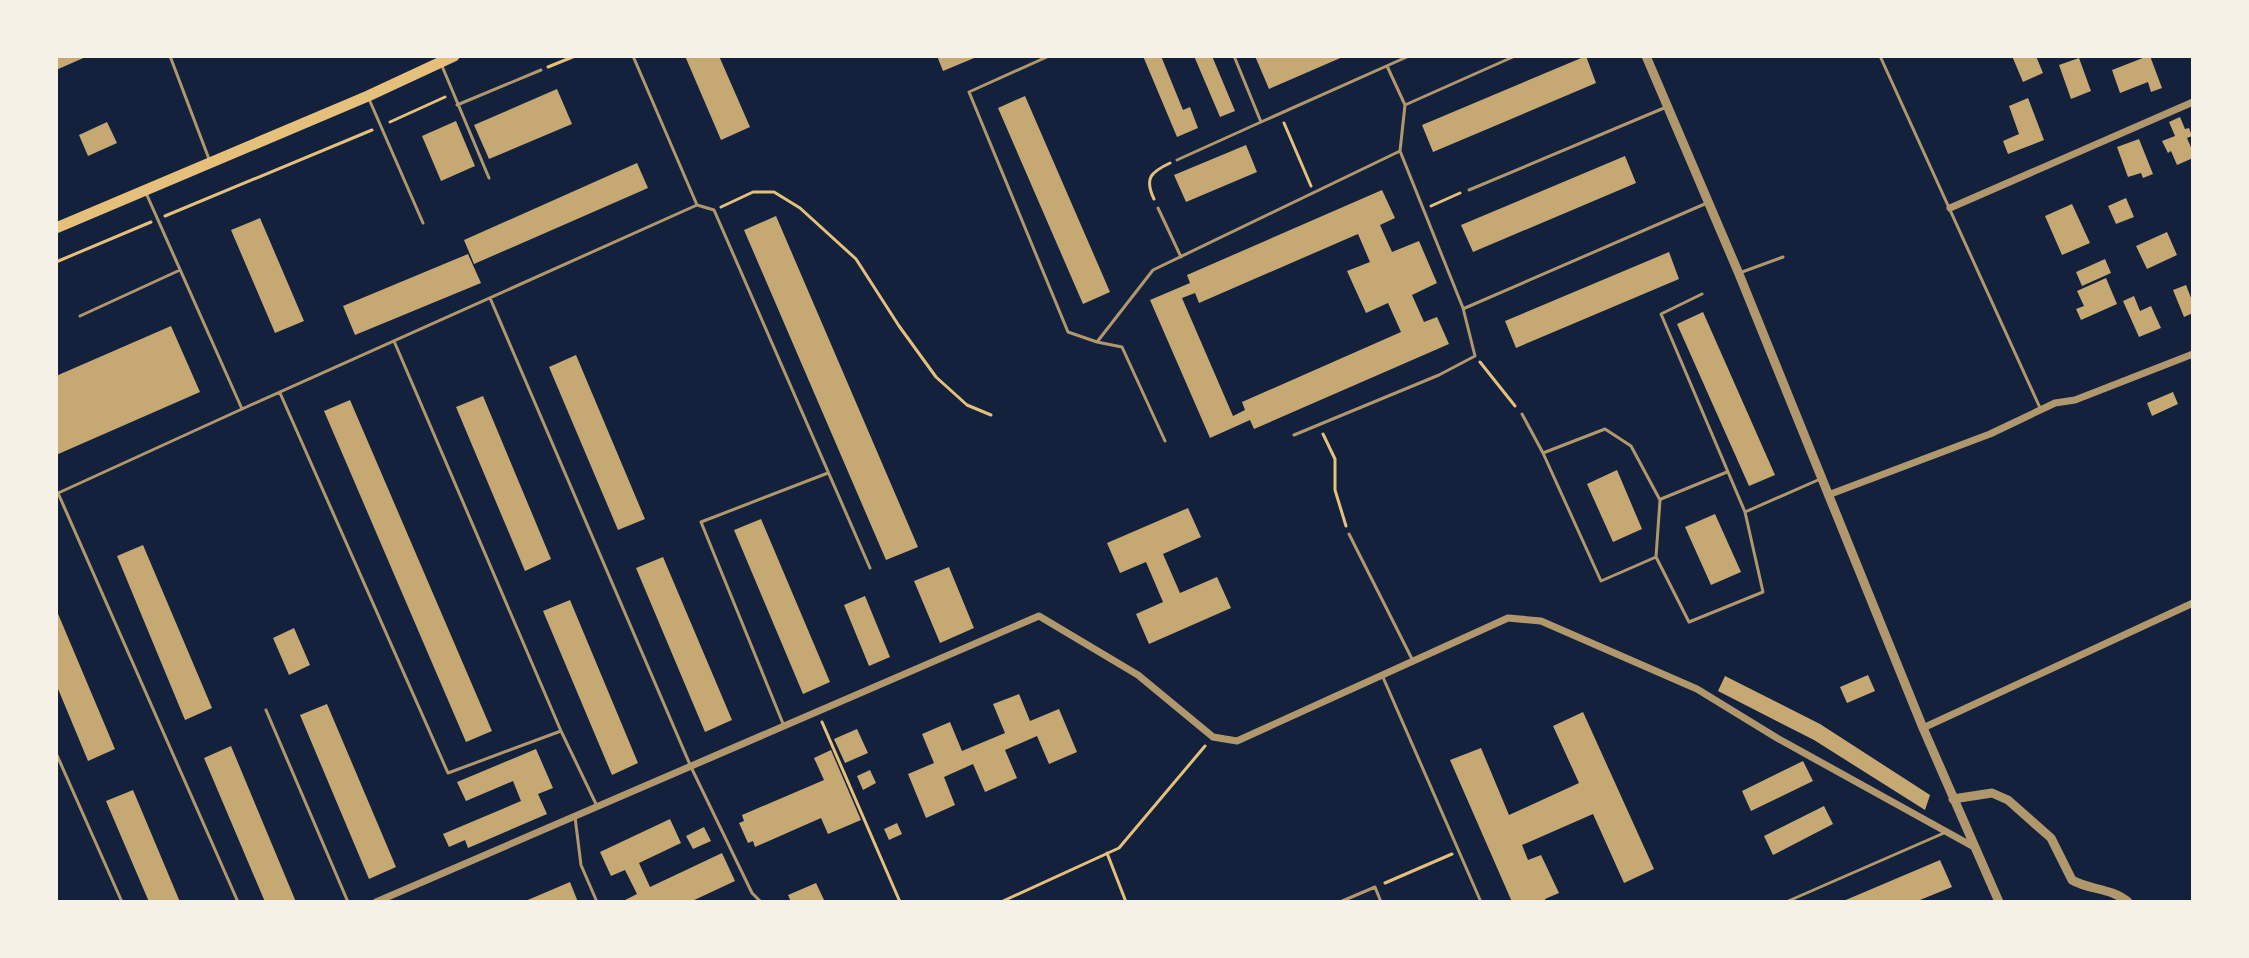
<svg xmlns="http://www.w3.org/2000/svg" width="2249" height="958" font-family="Montserrat,sans-serif">
	<style>
		.building { fill: #c6a872; fill-rule: evenodd }
		.lines { fill: none; stroke-linecap: round; stroke-linejoin: round }
		.path { stroke: #e5c07b; stroke-width: 3 }
		.service { stroke: #b1986c; stroke-width: 3 }
		.minor { stroke: #b1986c; stroke-width: 7 }
		.tertiary { stroke: #b1986c; stroke-width: 9 }
		.primary { stroke: #e5c07b; stroke-width: 11 }
	</style>
	<rect width="100%" height="100%" fill="#14213d"/>
	<path class="building" d="M56,56H88L56,70Z
		M685,56H719L750,127L721,140Z
		M937,56H979L943,71Z
		M1143,56H1161L1183,110L1190,107L1198,128L1177,137Z
		M1194,56H1212L1235,111L1220,117Z
		M1255,56H1345L1269,89Z
		M1586,56L1596,83L1433,152L1422,125Z
		M2012,56H2036L2043,73L2023,82Z
		M2148,56H2150L2162,88L2151,92L2148,82L2120,93L2112,70Z
		M2079,58L2091,91L2071,99L2059,65Z
		M557,89L572,124L489,159L474,125Z
		M1025,96L1110,292L1083,304L998,108Z
		M2028,98L2044,140L2008,154L2003,141L2019,134L2009,106Z
		M2180,117L2185,129L2189,128L2192,136L2187,138L2193,152V158L2177,165L2171,151L2168,153L2162,141L2175,136L2169,122Z
		M456,121L475,166L441,181L422,136Z
		M107,122L117,143L88,156L79,135Z
		M2139,139L2153,174L2143,178L2141,173L2128,177L2117,147Z
		M1246,145L1257,172L1186,202L1174,175Z
		M1625,156L1636,183L1473,252L1461,225Z
		M637,163L648,188L474,264L464,240Z
		M1382,190L1395,218L1380,225L1392,252L1419,241L1437,283L1412,295L1424,322L1437,317L1449,344L1254,429L1250,420L1210,438L1150,300L1190,283L1187,275ZM1358,234L1370,262L1347,271L1366,313L1388,303L1401,332L1242,402L1245,410L1233,416L1182,298L1195,293L1199,303Z
		M2126,198L2134,217L2116,224L2108,206Z
		M2072,204L2090,243L2062,255L2045,216Z
		M776,216L918,547L886,560L744,230Z
		M260,218L304,321L275,333L231,230Z
		M2167,232L2177,255L2147,269L2136,246Z
		M1669,252L1679,279L1516,348L1505,321Z
		M468,254L481,283L355,335L343,306Z
		M2105,259L2111,273L2082,286L2076,272Z
		M2106,278L2117,304L2081,320L2076,309L2084,306L2077,291Z
		M2186,285L2193,303V313L2184,317L2173,290Z
		M2134,296L2140,311L2151,306L2161,328L2139,337L2123,301Z
		M1703,312L1775,475L1749,486L1677,324Z
		M171,326L200,392L56,455V376Z
		M576,355L645,519L618,530L549,367Z
		M2173,392L2178,404L2152,416L2147,403Z
		M483,396L551,559L525,571L456,407Z
		M350,400L492,731L466,742L324,411Z
		M1617,470L1642,529L1613,542L1587,484Z
		M1188,508L1201,537L1163,554L1180,593L1217,577L1231,608L1149,644L1136,614L1163,602L1146,562L1120,573L1107,543Z
		M1715,514L1741,572L1711,585L1685,527Z
		M761,519L830,682L803,694L734,530Z
		M143,545L212,708L185,720L117,556Z
		M663,557L732,720L705,732L636,568Z
		M949,567L974,628L940,643L914,581Z
		M865,596L890,657L869,666L844,605Z
		M570,600L638,763L612,775L543,611Z
		M56,609L115,749L88,761L56,684Z
		M294,628L310,665L289,675L273,638Z
		M1868,675L1875,691L1847,703L1840,687Z
		M1725,676L1820,724L1930,795L1925,810L1814,740L1718,691Z
		M1019,694L1030,721L1059,709L1077,752L1049,764L1037,736L1005,750L1017,778L985,792L973,764L944,777L955,805L926,818L908,774L934,763L922,734L950,722L962,751L1005,733L993,704Z
		M327,704L396,867L369,879L300,715Z
		M1583,712L1654,869L1624,883L1593,814L1522,845L1528,860L1541,855L1559,893L1545,899L1546,902H1512L1450,760L1481,748L1509,815L1579,783L1553,726Z
		M857,729L868,753L845,763L834,739Z
		M231,746L296,902H265L204,758Z
		M536,749L553,788L538,794L547,814L468,848L465,840L449,847L443,834L521,801L513,781L466,801L457,782Z
		M831,750L861,820L828,834L821,818L755,847L753,841L748,843L739,823L744,821L742,815L824,780L814,758Z
		M1803,761L1813,781L1751,811L1742,791Z
		M870,770L876,783L863,790L857,776Z
		M133,790L180,902H149L106,801Z
		M1824,806L1833,824L1773,855L1764,836Z
		M670,819L681,843L639,863L650,887L722,853L735,881L690,902H626L625,900L637,894L625,870L611,876L600,852Z
		M897,823L902,834L889,840L884,829Z
		M704,827L711,841L693,849L686,836Z
		M1940,860L1952,887L1915,902H1841Z
		M570,882L578,902H523Z
		M816,883L825,902H791L788,895Z"/>
	<g class="lines">
		<path class="path" d="M548,67L575,56
			M390,122L445,97
			M1284,123L1311,186
			M1154,199C1144,178 1151,172 1170,163
			M1431,206L1460,193
			M721,207L753,192H774L800,208L856,259L899,326L936,377L967,405L991,415
			M165,216L372,130
			M56,262L151,222
			M1480,362L1515,406
			M1323,434L1335,459V490L1346,526
			M822,722L900,902
			M1107,853L1126,902
			M1385,883L1452,854
			M1001,902L1119,848L1205,746"/>
		<path class="service" d="M170,56L209,159
			M633,56L697,205
			M1049,56L969,92L1068,332L1097,342
			M1234,56L1261,122L1409,56
			M1880,56L2041,410
			M442,66L489,178
			M369,99L423,223
			M457,105L541,70
			M1405,105L1515,56
			M1177,160L1261,122
			M1469,190L1664,108
			M146,193L242,409
			M1158,208L1181,257
			M1742,272L1783,257
			M1702,294L1661,314L1745,512L1818,480
			M490,298L691,767L752,893L761,902
			M1465,308L1707,203
			M80,316L180,270
			M394,341L561,731L596,804
			M280,393L448,773L561,731
			M1522,414L1543,453L1601,581L1656,557
			M1294,435L1439,375L1475,356L1463,308L1400,151L1405,105L1387,66
			M1165,441L1122,347L1097,342L1153,270L1400,151
			M1543,453L1605,429L1631,446L1660,500L1656,557L1689,622L1763,592L1745,512
			M58,493L238,902
			M56,494L242,409L697,205L714,210L870,568
			M1661,499L1727,472
			M1349,534L1413,661
			M1382,675L1481,902
			M266,710L348,902
			M784,726L701,522L828,473
			M56,753L122,902
			M575,817L581,865L597,902
			M1340,902L1375,887L1381,902
			M1786,902L1944,833"/>
		<path class="minor" d="M1950,208L2193,102
			M1828,495L1990,434L2055,403L2075,400L2193,354
			M1923,728L2193,603
			M376,902L1039,616L1138,675L1213,737L1237,741L1508,618L1541,621L1697,689L1777,738L1974,847"/>
		<path class="tertiary" d="M1646,56L1739,274L1923,728L1999,902
			M1953,799L1992,793L2008,800L2051,838L2072,880C2089,890 2112,888 2128,902"/>
		<path class="primary" d="M56,228L368,96L454,56"/>
	</g>
	<rect width="2249" height="958" fill="none" stroke="#f6f1e7" stroke-width="116"/>
</svg>
